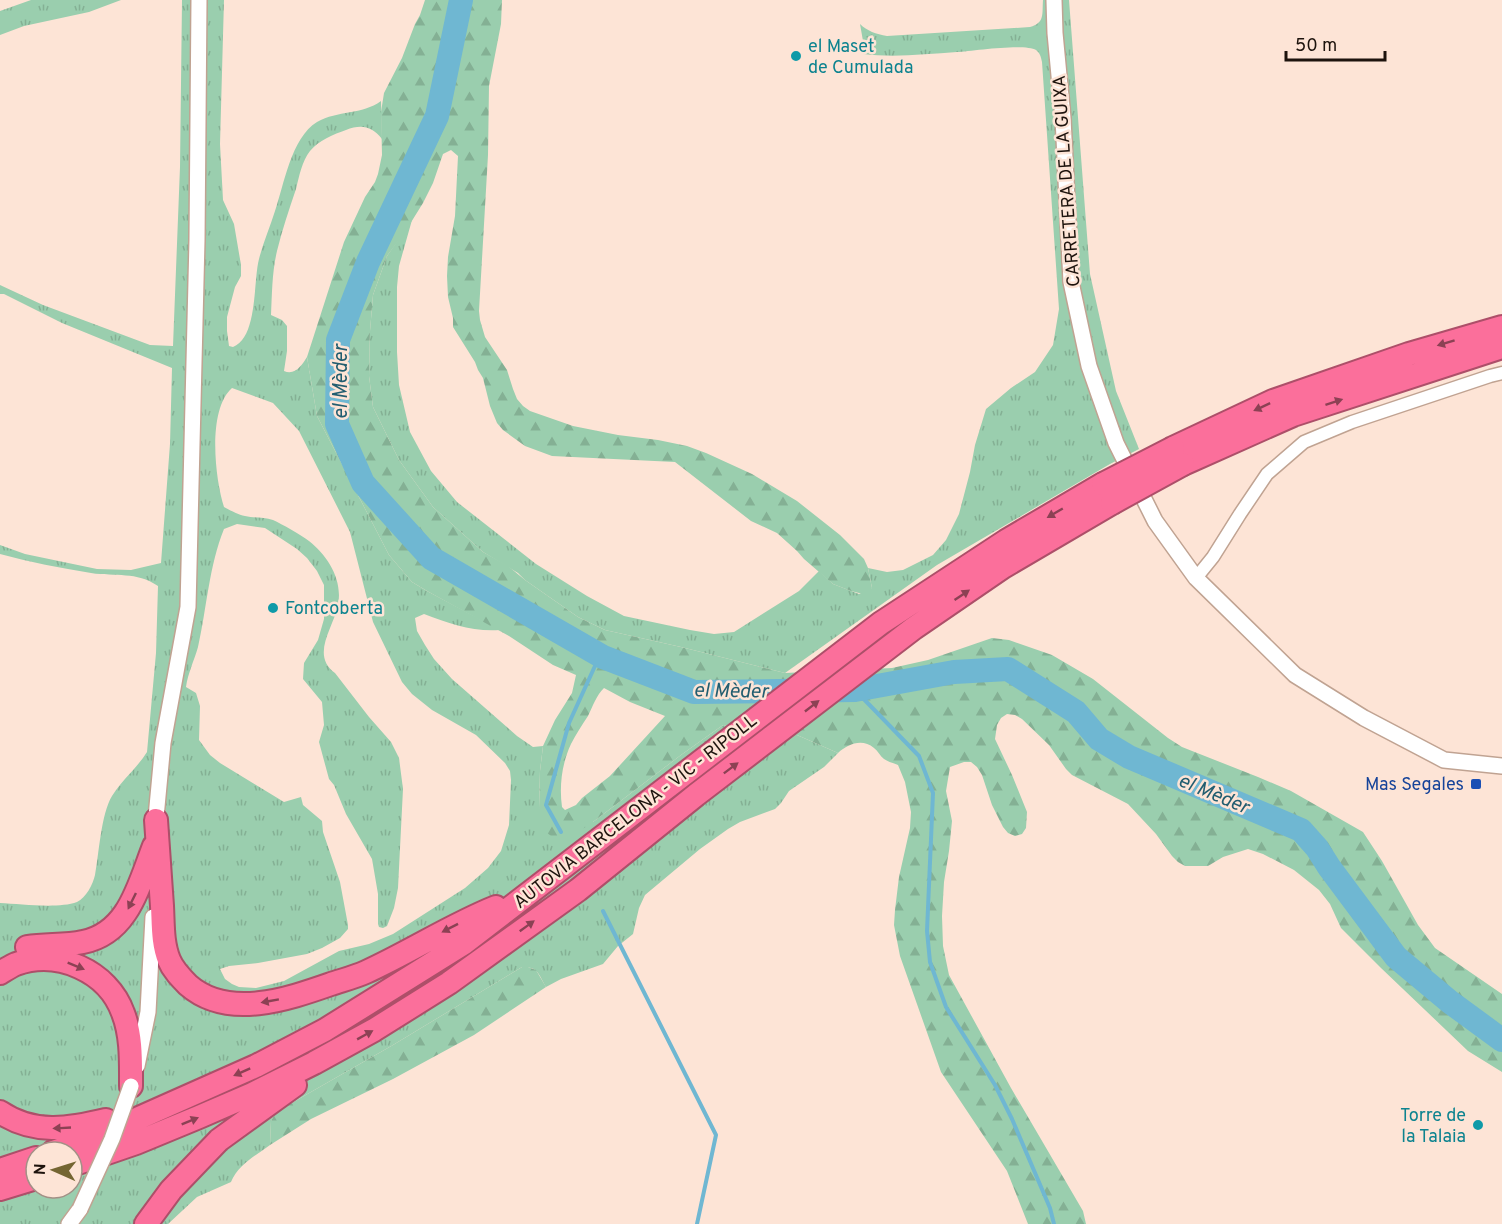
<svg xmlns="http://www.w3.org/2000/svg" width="1502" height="1224" font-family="Overpass,sans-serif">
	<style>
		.grass { fill: url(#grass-tufts); fill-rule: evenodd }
		.forest { fill: url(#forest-firs); fill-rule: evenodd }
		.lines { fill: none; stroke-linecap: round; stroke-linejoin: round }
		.stream { stroke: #6fb7d2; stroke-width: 4 }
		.river { stroke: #6fb7d2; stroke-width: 24 }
		.minor-casing { stroke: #c0a392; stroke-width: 15 }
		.tertiary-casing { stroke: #c0a392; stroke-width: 18 }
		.motorway-casing { stroke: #ad4f69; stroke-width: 26 }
		.minor { stroke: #fff; stroke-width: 12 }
		.tertiary { stroke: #fff; stroke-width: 15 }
		.motorway { stroke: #fb6f9b; stroke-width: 22 }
		.tertiary-bridge-casing { stroke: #c0a392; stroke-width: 18; stroke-linecap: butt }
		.motorway-bridge-casing { stroke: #ad4f69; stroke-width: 26; stroke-linecap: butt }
		.tertiary-bridge { stroke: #fff; stroke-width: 15 }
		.motorway-bridge { stroke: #fb6f9b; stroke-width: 22 }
		.oneway { fill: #8c4154 }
		.culture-dot { fill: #0f9aa8; stroke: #fde4d6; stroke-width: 2 }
		.transit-dot { fill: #1a4fb4; stroke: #fde4d6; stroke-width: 2 }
		.labels { text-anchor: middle; stroke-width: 5; stroke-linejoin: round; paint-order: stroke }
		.culture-label { font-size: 18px; fill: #0d838f; stroke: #fde4d6; text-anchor: start }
		.street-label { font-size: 18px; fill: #1d130d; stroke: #fde4d6 }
		.transit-label { font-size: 18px; fill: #164399; stroke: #fde4d6; text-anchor: end }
		.water-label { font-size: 20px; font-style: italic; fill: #225d70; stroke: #fde4d6 }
	</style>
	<defs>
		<pattern id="grass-tufts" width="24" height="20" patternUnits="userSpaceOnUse" patternTransform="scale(1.5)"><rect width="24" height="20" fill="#9aceae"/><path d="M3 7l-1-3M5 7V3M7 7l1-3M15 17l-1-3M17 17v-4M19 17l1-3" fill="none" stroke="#84b094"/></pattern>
		<pattern id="forest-firs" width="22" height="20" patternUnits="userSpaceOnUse" patternTransform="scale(1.5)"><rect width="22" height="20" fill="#9aceae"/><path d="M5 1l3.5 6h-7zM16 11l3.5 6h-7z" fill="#84b094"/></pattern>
	</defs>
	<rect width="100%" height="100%" fill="#fde4d6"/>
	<path class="grass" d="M31,0H121L89,12L24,26L0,35V11Z
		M182,0H224L220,144L223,200L234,224L241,265V276L235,287L227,317V331L229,346L233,347C258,337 253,282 259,259C263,243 270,227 275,211C284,185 291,138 317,122C338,110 362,115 381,101L382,139C372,126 361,124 346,130C334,134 318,141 310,151C302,161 299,177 296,189C289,210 282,230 277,251C272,272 272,294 271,315L282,320L287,326V351L284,371C295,376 302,365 307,357L317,416L389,555L412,582L427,591L500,630C473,632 450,624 424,614L415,618L417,631L425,645L434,659L452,679L517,736L533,747L543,746L540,771L539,808L593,822L681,755L723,725L797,735L838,753L824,767L789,791L781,803L775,809L740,822L728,829L700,849L645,895L639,908L633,934L618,946L603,964L561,979L546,987C539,975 538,966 522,967L393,1045L276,1112L271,1121L270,1145C255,1156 238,1165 231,1182L197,1197L168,1224H0V903C21,904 58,909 77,902C86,898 93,884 95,875C99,854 101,814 112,796C122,780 137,768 147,752L156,653L158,586C136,571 116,577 91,573C60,568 30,562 0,554V545L25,554L97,569L131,570L161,563L170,444L172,368L62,323L4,294H0V285L43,305L150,345L173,346L180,167ZM232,388L273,403L299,431L350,532L373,622L402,682L412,694L432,710L476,735L505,763L510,771L511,780L509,825L501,851L488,868L465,888L393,934L369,944L339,951L284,981L256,988L239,987L232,984L225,979L220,969L229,966L258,963L307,954L322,948L340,938L348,929V925L340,882L323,832L322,821L303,805L301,797L284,802L220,763L210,755L199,740L200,706L196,693L186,687C188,673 194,661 198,647C207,607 209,566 224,529L237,524L265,528L297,549L307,558L317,571L324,585V619L318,640L304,663L303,679L322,702L324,725L319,742L329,779L334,785L346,814L372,859L378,894V924L379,927L383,928L387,926L394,908L398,888L403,789L399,758L391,742L369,717L335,673C310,655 334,627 338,605C343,580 328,556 309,541C301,535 282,524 273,520C264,517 254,518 245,516C238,515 230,510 224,507C215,479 207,410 232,388ZM36,1152H72V1188H36Z
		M1043,0H1069L1090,274L1116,391L1139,449L1110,464L937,565L785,673L681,647L605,630L578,617L525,580L518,573L483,552L433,507L399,460L373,407L369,376L370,331L373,295L387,256L412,220L399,266L397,287V352L399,385L410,432L431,471L457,502L536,564L587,596L624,616L690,630L714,634L734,632L799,591L819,571L833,584L859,594L872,588L868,568L887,572L903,570L933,555L946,540L959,514L970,472L975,445L986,409L1011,388L1035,372L1053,345L1059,309L1042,62C1041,57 1040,53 1036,50C1025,43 972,51 957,52C926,54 894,58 863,54L868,45L863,41L860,24C867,31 876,34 887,36L1030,27C1045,23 1042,14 1043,0Z"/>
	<path class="forest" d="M425,0H502L501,24L489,86L488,155L479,311L480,320L485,337L507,370L513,389L517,399L523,406L530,411L573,426L618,435L658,440L687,446L706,453L752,474L797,501L840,535L864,559L868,568L872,588L867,595L851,591L833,584L804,559L797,551L777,533L751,521L675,462L552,456L525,446L503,430L497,423L490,406L483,378L478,370L475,362L453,327V318L448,297L447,276L448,257L455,216L458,156L451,150L443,154L433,183L423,203L405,232L387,256L373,295L370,331L369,376L373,407L399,460L433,507L483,552L508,566L525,580L578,617L605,630L614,632L681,647L785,673L892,668L928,660L992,638L1009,640L1052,655L1093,679L1168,738L1182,747L1258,777L1291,791L1363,832L1382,861L1418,925L1435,948L1502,994V1072L1468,1051L1381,968L1341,928L1330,904L1319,890L1294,870L1263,854L1248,849L1223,857L1208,866H1185L1178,862L1172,856L1156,834L1128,804L1072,775L1066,769L1049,745L1022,719L1015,715L1007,714L1001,718L997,725L995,739L1012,775L1027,812L1026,828L1022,834L1015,836L1008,833L1003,827L992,805L982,775L977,767L971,762H964L950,767L946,791L952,821L949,851L944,882L942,916L943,946L949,975L1011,1088L1083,1211L1086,1224H1028L1007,1171L941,1072L900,956L894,925L895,910L899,877L910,828L911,812L905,782L898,765C894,763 888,762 884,759C880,756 878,751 874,748C862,738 848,744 838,753L797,735L723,725L681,755L593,822L571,837L556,840L546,832L539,808L540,771L543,746L555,720L572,693L576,675L553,665L509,636L427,591L412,582L389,555L317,416L307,357L344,242L365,197L375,182L378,174L382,155L381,112L384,93L402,58L415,24L420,15ZM604,688L630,702L665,716L610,776L582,798L576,805L565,810L562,807C559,786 562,763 571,744C576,734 582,725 588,716C593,706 596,696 604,688Z
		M522,967H528L536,970L546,987L474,1035L393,1079L311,1119L270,1145L271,1121L276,1112L393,1045Z"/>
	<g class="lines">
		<path class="stream" d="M855,690L919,756L933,793L927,931L930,962L946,1007L995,1085L1012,1119L1050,1208L1054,1224
			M561,832L546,805L569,723L600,655
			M603,911L716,1135L697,1224"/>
		<path class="river" d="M461,0L437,116L368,262L338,340L337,424L363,483L431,558L603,657L694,692L855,690L954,672L1008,669L1076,712L1099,739L1129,757L1301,830L1317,848L1329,867L1396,957L1450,1002L1502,1040"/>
		<defs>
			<path id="minor" d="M1196,578L1213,557L1240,514L1267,474L1304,442L1352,422L1490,376L1502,373"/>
			<path id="tertiary" d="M1054,0L1055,33L1063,118L1071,282L1089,366L1116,443L1155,521L1196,578L1295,675L1364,718L1444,760L1502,766
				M155,828L163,743L188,607L197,240L199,0
				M137,1066L148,1012L153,917
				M69,1224L80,1209"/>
			<path id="motorway" d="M1173,448L1273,401L1409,354L1502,327
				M1183,464L1293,415L1502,347
				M156,820C158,849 160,877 162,906C163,924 162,943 169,960C173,970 181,978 188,985C228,1020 288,999 331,984C343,980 355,977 366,972C410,952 451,925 496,907
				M27,947C46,944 65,946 83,942C129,933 139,884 154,846
				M0,973C5,970 11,966 16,964C58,949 108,971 123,1013C132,1036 131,1062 131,1086
				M0,1112C34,1135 69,1129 106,1120
				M53,1152L123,1127L139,1118L256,1066L325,1030L463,944L881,623L1006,541L1103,484
				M72,1165L136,1143L199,1117L252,1094L314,1063L374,1030L449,983L578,890L696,795L914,628L1003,567L1112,503
				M0,1170L36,1158
				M0,1189L36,1178
				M146,1224L171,1190L219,1140L295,1085"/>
		</defs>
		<use href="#minor" class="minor-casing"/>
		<use href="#tertiary" class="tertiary-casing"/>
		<use href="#motorway" class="motorway-casing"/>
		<use href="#minor" class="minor"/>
		<use href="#tertiary" class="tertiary"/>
		<use href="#motorway" class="motorway"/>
		<defs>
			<path id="tertiary-bridge" d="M80,1209L112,1139L131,1086"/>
			<path id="motorway-bridge" d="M1103,484L1173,448
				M1112,503L1183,464"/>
		</defs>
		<use href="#tertiary-bridge" class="tertiary-bridge-casing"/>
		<use href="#motorway-bridge" class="motorway-bridge-casing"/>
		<use href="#tertiary-bridge" class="tertiary-bridge"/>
		<use href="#motorway-bridge" class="motorway-bridge"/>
	</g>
	<defs><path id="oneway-solid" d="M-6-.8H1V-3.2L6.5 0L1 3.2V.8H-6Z" transform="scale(1.5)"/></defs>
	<g class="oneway">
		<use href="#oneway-solid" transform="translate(1446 343) rotate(163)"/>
		<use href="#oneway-solid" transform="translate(1334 402) rotate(-18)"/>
		<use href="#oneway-solid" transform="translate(1262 407) rotate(155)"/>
		<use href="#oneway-solid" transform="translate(1055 513) rotate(150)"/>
		<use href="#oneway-solid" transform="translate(962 595) rotate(-34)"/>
		<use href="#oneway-solid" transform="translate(812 706) rotate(-38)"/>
		<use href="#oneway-solid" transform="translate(731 768) rotate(-37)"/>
		<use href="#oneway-solid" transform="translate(132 901) rotate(116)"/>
		<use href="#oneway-solid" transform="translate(527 926) rotate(-36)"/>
		<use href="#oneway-solid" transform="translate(450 928) rotate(153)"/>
		<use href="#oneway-solid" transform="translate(76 966) rotate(22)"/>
		<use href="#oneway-solid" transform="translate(270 1001) rotate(170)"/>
		<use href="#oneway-solid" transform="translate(365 1035) rotate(-29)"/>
		<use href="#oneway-solid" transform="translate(242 1072) rotate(156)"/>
		<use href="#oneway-solid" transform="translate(190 1121) rotate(-22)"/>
		<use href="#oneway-solid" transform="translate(62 1128) rotate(177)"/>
	</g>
	<g class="culture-dot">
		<circle cx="796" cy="56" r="6"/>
		<circle cx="273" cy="608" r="6"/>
		<circle cx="1478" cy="1125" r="6"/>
	</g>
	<rect class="transit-dot" x="1470" y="778" width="12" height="12" rx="3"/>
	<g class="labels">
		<g class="culture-label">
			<text x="808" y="52">el Maset<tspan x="808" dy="21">de Cumulada</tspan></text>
			<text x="285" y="614">Fontcoberta</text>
			<text x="1466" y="1121" text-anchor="end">Torre de<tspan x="1466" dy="21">la Talaia</tspan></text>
		</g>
		<g class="street-label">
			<text transform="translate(1066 181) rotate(-94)" y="6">CARRETERA DE LA GUIXA</text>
			<text transform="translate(635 811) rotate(-38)" y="6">AUTOVIA BARCELONA - VIC - RIPOLL</text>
		</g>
		<g class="transit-label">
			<text x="1464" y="790">Mas Segales</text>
		</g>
		<g class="water-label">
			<text transform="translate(340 382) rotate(-90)" y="7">el Mèder</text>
			<text transform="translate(731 690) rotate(1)" y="7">el Mèder</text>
			<text transform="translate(1214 793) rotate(23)" y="7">el Mèder</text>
		</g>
	</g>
	<g transform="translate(54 1170) rotate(273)"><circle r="28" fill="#fde4d6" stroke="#a39086" stroke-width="1.5"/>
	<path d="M0-4.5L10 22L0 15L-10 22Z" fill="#746532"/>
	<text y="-9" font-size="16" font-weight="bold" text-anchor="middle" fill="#1d130d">N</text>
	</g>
	<path d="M1286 51v9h99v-9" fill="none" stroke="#1d130d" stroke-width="3"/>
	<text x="1295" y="51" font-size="18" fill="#1d130d" stroke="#fde4d6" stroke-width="4.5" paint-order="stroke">50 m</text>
</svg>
